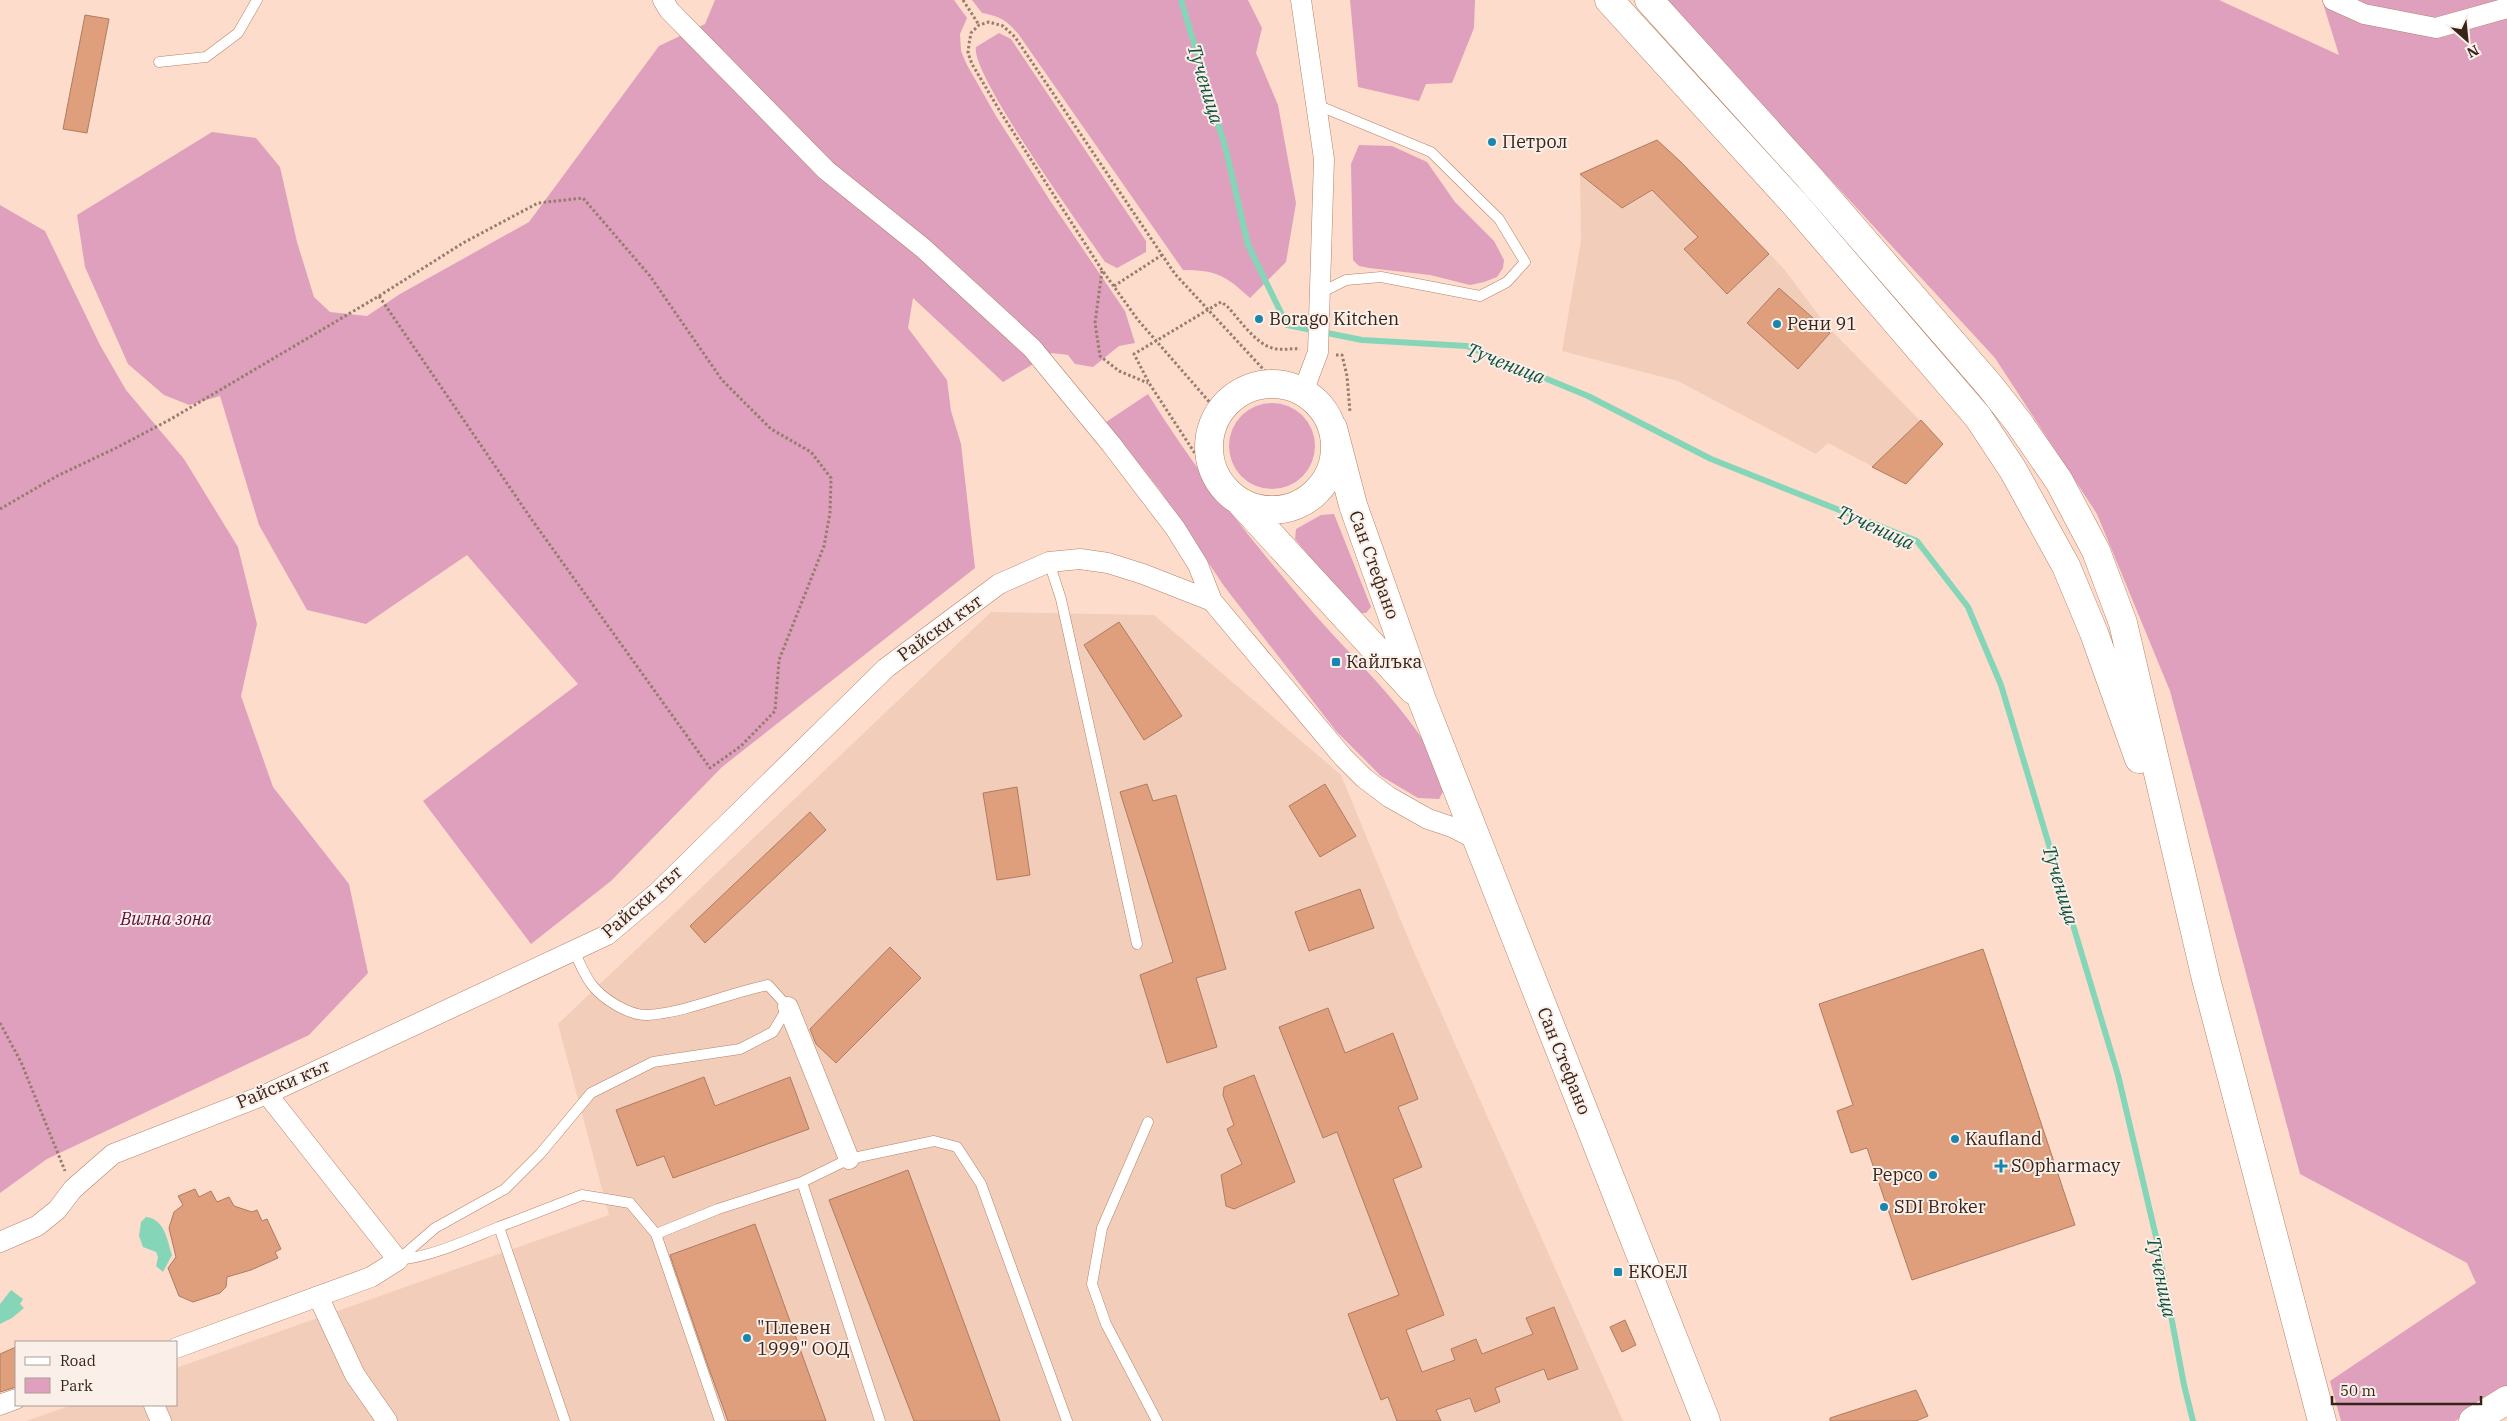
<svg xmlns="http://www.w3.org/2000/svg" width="2507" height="1421" font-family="'IBM Plex Serif',serif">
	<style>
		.built { fill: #f2cdb9 }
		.green { fill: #dea0bd }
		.water { fill: #85d6b8 }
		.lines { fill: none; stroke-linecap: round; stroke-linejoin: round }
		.stream { stroke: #85d6b8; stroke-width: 6 }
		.building { fill: #df9e7c; stroke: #ae7c61 }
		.lane-casing { stroke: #b58267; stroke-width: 11 }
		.street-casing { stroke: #b58267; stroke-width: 21 }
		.secondary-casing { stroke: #b58267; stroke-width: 29 }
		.path { stroke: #977c6e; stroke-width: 3; stroke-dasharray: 2.5 2.5; stroke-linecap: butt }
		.lane { stroke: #fff; stroke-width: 10 }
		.street { stroke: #fff; stroke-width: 20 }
		.secondary { stroke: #fff; stroke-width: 28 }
		.poi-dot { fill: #1986ad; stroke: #faefe9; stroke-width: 2 }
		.labels { text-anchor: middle; stroke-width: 4; stroke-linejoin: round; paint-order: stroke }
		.poi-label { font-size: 18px; fill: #382318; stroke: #faefe9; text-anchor: start }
		.street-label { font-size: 18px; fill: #382318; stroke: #faefe9 }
		.park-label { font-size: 18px; font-style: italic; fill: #5e0f3f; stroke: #faefe9 }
		.water-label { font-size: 19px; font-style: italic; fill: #0c513e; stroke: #faefe9 }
	</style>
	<rect width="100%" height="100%" fill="#fedccb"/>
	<path class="built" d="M1657,140L1681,162L1784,269L1826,325L1943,444L1906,484L1828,443L1816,454L1678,381L1562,351L1581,241L1580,174Z
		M991,612L1154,615L1341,775L1411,945L1623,1421H26L72,1405H176V1368L609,1215L558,1024Z"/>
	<path class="green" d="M715,0H954L967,18L960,34L961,51L967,65L996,116L1051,202L1125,311L1135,343L1119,346L1093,367L1075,364L1068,355L1052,353L1003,382L913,298L908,328L947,380L951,411L961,444L975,568L722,767L611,881L531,944L423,801L578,684L467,555L366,624L307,610L259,525L220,396L189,405L164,395L128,364L85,267L77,215L212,132L256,138L280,167L297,242L314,297L330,312L367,316L400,294L529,222L659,46L705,24Z
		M972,0H1248L1262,28L1256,53L1278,105L1296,203L1286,262L1250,298C1226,276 1217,270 1183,270L1019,35C1008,21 1000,16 982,13Z
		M1350,0H1475L1474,28L1452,83L1426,84L1419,101L1358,87Z
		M1665,0H2219L2339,55L2322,0H2507V1390L2455,1421H2341L2330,1381L2476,1283L2467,1263L2300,1174L2170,691L2097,514L1995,358Z
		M999,33L1011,39L1146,241V252L1117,268L1105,262C1084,231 970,74 976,47Z
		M1359,145L1392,146L1427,162L1455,202L1494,241L1504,260L1503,268L1497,277L1484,282L1470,285L1430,275L1369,268L1359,266L1353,260L1351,164Z
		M0,205L45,231L100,345L126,390L184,459L238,547L257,624L241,696L273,787L349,884L368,973L309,1035L47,1159L0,1193Z
		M1148,394C1195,470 1251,540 1309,608C1347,652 1391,692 1423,740C1432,754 1438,772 1445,788L1439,799L1418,798L1381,776L1336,731L1224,586L1159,489L1106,422Z
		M1229 446a43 43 0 1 1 86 0a43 43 0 1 1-86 0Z
		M1334,514L1371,607L1366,613H1357L1295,539L1296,529L1321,515Z"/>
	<path class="water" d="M146,1217C165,1219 167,1240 172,1255L163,1272L156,1266L158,1257L156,1252L143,1247L139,1236L141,1222Z
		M11,1290L23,1299L20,1304L24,1308L12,1318L0,1324V1304Z"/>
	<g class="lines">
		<path class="stream" d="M1181,0L1226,150L1248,245L1287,325L1362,340L1467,346L1588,396L1711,459L1917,541L1968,607L2001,685L2118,1075L2157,1241L2184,1385L2193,1421"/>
	</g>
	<path class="building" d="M85,15L109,19L87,133L63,129Z
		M1657,140L1681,162L1769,254L1727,294L1684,249L1698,237L1652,190L1622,208L1580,174Z
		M1779,288L1830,333L1798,369L1747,323Z
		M1921,420L1943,444L1906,484L1872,467Z
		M1119,622L1182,716L1144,740L1084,645Z
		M1147,784L1153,801L1176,795L1226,969L1196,978L1217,1047L1167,1063L1140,975L1173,962L1120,792Z
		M1325,784L1356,836L1320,857L1289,806Z
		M1017,787L1030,875L997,880L983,793Z
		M810,812L826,830L705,943L690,926Z
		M1360,889L1374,928L1309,951L1295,912Z
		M890,947L921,978L836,1063L816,1044L810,1029Z
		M1983,949L2075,1225L1912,1280L1867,1148L1851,1153L1837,1111L1853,1105L1819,1004Z
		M1328,1008L1345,1053L1393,1033L1418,1099L1398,1107L1422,1167L1393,1179L1444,1315L1406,1330L1422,1372L1455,1360L1451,1349L1476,1339L1482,1354L1533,1334L1526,1318L1554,1307L1578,1369L1548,1380L1544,1369L1495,1388L1500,1402L1475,1412L1470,1398L1436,1410L1441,1421H1397L1388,1397L1381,1400L1348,1314L1399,1295L1337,1132L1323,1138L1279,1027Z
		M1254,1075L1295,1182L1234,1209L1226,1206L1221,1175L1242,1164L1227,1129L1234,1125L1223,1095L1224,1087Z
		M704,1077L715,1106L790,1077L809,1129L673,1178L664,1156L637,1166L616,1110Z
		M908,1170L1000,1421H914L829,1200Z
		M195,1189L199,1197L211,1191L217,1202L229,1197L234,1206L252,1212L257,1210L262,1221L267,1219L281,1249L275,1252L278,1258L251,1270L227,1277L226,1287L220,1293L193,1302L179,1296L168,1268L176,1257L169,1228L174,1212L183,1205L178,1196Z
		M755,1224L826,1421H728L708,1366L670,1255Z
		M1625,1320L1636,1345L1622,1352L1610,1327Z
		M16,1347V1387L0,1392V1354Z
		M1916,1390L1928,1416L1916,1421H1830V1418Z"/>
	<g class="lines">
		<defs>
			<path id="lane" d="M159,62L206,57L238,33L257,0
				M1317,105L1431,152L1499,219L1525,262L1507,282L1480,296L1381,277L1346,280L1320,293
				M1049,562L1061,599L1137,944
				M1148,1122L1102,1228L1092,1284L1106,1324L1157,1421
				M802,1182L880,1421
				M499,1227L582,1195L630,1203L656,1234L720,1421
				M656,1234L718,1209L802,1182L849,1159L934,1141L957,1147L981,1184L1067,1421
				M398,1260L435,1228L505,1189L540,1154L591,1093L653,1062L740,1049L773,1032L788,1007L768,985C728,993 689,1012 648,1015C629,1016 603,999 592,985C584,975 579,961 574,951
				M399,1260C434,1256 467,1240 499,1227L565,1421"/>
			<path id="street" d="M663,0L669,10L826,170L923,248L1032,348L1111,444L1175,528L1198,565L1212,601L1343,757L1364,778L1389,797L1428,819L1452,827L1475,839
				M1301,0L1324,159L1318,352L1303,392
				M2333,0L2364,14L2436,28L2507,8
				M788,1007L849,1159
				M0,1242L37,1226L57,1210L73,1189L113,1154L267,1094L607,935L658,892L886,668L999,584L1049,562L1080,559L1108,563L1143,574L1212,601
				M318,1296L355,1375L387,1421
				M176,1348L371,1277L398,1260L267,1094
				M0,1405L16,1399
				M154,1405L161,1421"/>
			<path id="secondary" d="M1609,0L1794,203L1978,417L2013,470L2066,566L2094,633L2139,759
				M1649,0L1808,176L1990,386L2019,423L2059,481L2096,551L2123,623L2206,979L2322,1421
				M1209 447a63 63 0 1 1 126 0a63 63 0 1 1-126 0Z
				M1333,428L1353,505L1422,700L1706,1421
				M1241,503L1413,690
				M2473,1421L2507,1400"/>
		</defs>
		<use href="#lane" class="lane-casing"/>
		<use href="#street" class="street-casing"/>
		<use href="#secondary" class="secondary-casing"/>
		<path class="path" d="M963,0L979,25
			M1102,271L1095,323L1100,356L1119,371L1148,383
			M1114,286L1162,255
			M1336,355H1342L1347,376L1350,412
			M1219,413L1138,320L1102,270L1001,113L972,64L968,53L969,44L971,33L979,25L989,22L1003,26L1015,37L1175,274L1277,384
			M1211,463L1198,458L1149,383L1134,354L1221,302L1227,306C1239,319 1255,343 1272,348C1282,351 1290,348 1300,349
			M0,509L57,476L116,448L171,419L379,296L463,243L538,203L583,198L650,276L722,380L771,429L811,452L831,478L830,513L824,546L779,660L775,711L741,746L710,768L532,520L379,296
			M0,1023L21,1062L65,1171"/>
		<use href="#lane" class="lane"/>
		<use href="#street" class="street"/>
		<use href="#secondary" class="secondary"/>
	</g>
	<g class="poi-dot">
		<circle cx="1492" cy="142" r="5"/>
		<circle cx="1259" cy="319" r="5"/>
		<circle cx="1777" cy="324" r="5"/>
		<rect x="1331" y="657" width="10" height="10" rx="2.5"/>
		<circle cx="1955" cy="1139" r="5"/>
		<path d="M1998.5 1158.5h5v5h5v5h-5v5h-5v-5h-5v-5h5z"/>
		<circle cx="1933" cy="1175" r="5"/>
		<circle cx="1884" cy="1207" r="5"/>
		<rect x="1613" y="1267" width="10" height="10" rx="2.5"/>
		<circle cx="747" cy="1338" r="5"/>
	</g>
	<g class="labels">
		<g class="poi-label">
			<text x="1502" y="148">Петрол</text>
			<text x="1269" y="325">Borago Kitchen</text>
			<text x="1787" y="330">Рени 91</text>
			<text x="1346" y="668">Кайлъка</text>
			<text x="1965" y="1145">Kaufland</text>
			<text x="2011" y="1172">SOpharmacy</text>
			<text x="1923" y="1181" text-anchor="end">Pepco</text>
			<text x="1894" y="1213">SDI Broker</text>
			<text x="1628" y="1278">ЕКОЕЛ</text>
			<text x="757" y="1334">"Плевен<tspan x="757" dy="21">1999" ООД</tspan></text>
		</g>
		<g class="street-label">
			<text transform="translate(1374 565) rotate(70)" y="6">Сан Стефано</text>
			<text transform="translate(940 628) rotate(-36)" y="6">Райски кът</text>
			<text transform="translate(642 902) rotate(-41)" y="6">Райски кът</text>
			<text transform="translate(1564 1061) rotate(68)" y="6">Сан Стефано</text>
			<text transform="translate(283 1084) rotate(-23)" y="6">Райски кът</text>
		</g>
		<g class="park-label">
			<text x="166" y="925">Вилна зона</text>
		</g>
		<g class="water-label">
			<text transform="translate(1206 84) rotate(73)" y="7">Тученица</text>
			<text transform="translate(1506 363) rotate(21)" y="7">Тученица</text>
			<text transform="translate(1876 527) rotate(24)" y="7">Тученица</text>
			<text transform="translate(2061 885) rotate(73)" y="7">Тученица</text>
			<text transform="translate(2162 1277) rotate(78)" y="7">Тученица</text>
		</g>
	</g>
	<rect x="15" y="1341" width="162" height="65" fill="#faefe9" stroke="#ac9d95"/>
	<rect x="25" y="1357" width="25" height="8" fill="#ffffff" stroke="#ac9d95"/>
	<text x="60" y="1366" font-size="15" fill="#382318">Road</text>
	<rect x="25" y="1378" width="25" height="15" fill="#dea0bd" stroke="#ac9d95"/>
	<text x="60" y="1391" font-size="15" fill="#382318">Park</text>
	<g transform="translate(2467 40) rotate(153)" stroke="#faefe9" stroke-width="4" paint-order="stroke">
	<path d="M0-4L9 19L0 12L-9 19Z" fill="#382318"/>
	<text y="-8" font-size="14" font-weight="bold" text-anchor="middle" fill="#382318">N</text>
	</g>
	<path d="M2332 1396v8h149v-8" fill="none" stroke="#382318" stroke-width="2.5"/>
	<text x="2340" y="1396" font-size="15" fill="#382318" stroke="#faefe9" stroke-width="4" paint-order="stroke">50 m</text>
</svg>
